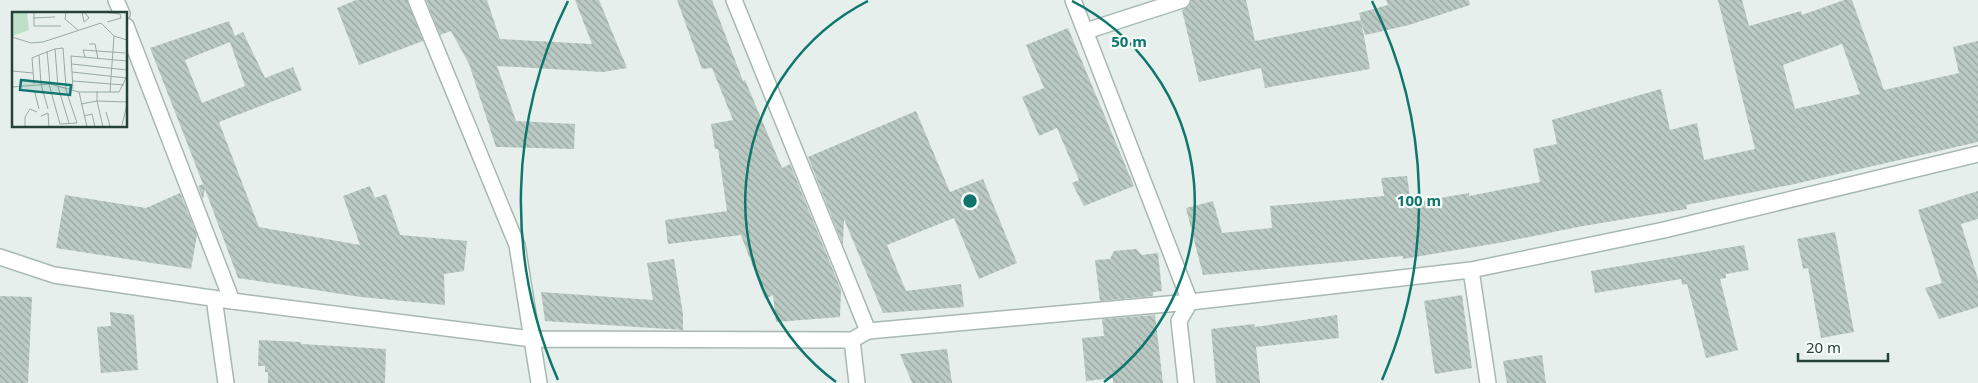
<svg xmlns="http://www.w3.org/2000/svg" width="1978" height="383" font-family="'Noto Sans',sans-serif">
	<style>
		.building { fill: url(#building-back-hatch); fill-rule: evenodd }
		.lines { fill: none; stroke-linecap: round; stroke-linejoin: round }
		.lane-casing { stroke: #a8b8b2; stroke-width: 18 }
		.street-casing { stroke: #a8b8b2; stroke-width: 18 }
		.lane { stroke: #fff; stroke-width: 15 }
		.street { stroke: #fff; stroke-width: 15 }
		.ring { fill: none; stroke: #0f766e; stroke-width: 2.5 }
		.inset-road { fill: none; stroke: #98aaa4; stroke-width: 1 }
		.view { fill: #0f766e; fill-opacity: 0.15; stroke: #0f766e; stroke-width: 2.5 }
		.inset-edge { fill: none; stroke: #24423a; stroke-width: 2.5 }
		.centre { fill: #0f766e; stroke: #f7fbf9; stroke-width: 2.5 }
		.ring-label { font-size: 15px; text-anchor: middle; font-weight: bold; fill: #0f766e; stroke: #f7fbf9; stroke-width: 4.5; stroke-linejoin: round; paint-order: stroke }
	</style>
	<defs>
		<pattern id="building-back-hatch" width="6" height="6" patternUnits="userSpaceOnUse" patternTransform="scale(1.25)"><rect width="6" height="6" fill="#bbcac4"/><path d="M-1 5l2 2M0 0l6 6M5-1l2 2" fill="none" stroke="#98a6a0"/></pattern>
	</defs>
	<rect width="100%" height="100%" fill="#e6efeb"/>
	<path class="building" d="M356,0H407L423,41L359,65L337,8Z
		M426,0H487L500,39L592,44L575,0H599L627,68L603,72L497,66L516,121L575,124L574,149L496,147L469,64L451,31L440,35Z
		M677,0H712L743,81L745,80L782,168L790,164L841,290L840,317L776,322L773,295L765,299L741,235L668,244L665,220L727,211L718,149H715L711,124L733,120L712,68L702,69Z
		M1191,0H1246L1255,41L1361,20L1370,69L1265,88L1261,68L1199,82L1182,10L1189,6Z
		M1386,0H1469L1470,5L1409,25L1365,35L1359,13L1388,5Z
		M1718,0H1742L1749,26L1801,11L1802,15L1844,0H1852L1884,90L1959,73L1953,47L1978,41V142L1790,185L1686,205L1687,209L1583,226L1504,242L1403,259V256L1203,275L1186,208L1213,201L1222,233L1272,228L1270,206L1384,196L1381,178L1407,176L1411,203L1469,193V196L1540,182L1533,149L1557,144L1552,120L1661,89L1670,130L1697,123L1704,160L1755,149ZM1842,44L1860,94L1795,109L1783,65Z
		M229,21L235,36L243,32L265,78L293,67L302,90L219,122L259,227L360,245L343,196L370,186L375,198L386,194L400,235L467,241L464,271L444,274L445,305L361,297L238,278L205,189L203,199L198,186L203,184L150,48ZM230,42L245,86L202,103L185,60Z
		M1068,28L1134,186L1084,206L1072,183L1079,180L1057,128L1039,136L1022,97L1044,88L1026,45Z
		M916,111L950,192L983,179L1017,263L979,279L954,218L887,245L906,291L961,284L964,307L883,313L844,219L843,245L808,157Z
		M1978,191V219L1961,224L1978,279V307L1939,319L1925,288L1942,283L1918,210Z
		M180,193L197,235L191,269L56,248L65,195L146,208Z
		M1835,232L1854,332L1821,338L1808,268L1803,269L1797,239Z
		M1744,245L1749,270L1726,274V278L1720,279L1738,350L1706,358L1687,284L1682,285L1681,279L1595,293L1591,271Z
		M1136,249L1142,255L1158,253L1162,291L1153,292V296L1100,301L1095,260L1110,259L1114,251Z
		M674,259L683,314V330L545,321L541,292L653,300L647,263Z
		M1462,295L1472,368L1435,374L1424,301Z
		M0,296L32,297L28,383H0Z
		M110,312L134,315L138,370L101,373L97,327L111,326Z
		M1155,315L1163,383H1113V378L1086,381L1082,338L1104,336L1102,319Z
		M1337,315L1339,338L1256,347L1260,383H1216L1211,329L1254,324L1255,327Z
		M259,340L301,342V344L386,349L385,383H268V372H265V366H258Z
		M947,349L952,383H912L900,354Z
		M1542,355L1546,383H1507L1503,361Z"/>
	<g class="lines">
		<defs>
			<path id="lane" d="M116,0L122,14
				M734,0L868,331
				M126,26L232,301"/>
			<path id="street" d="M416,0L517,245L539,383
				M1073,0L1190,302L1179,321L1186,383
				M1086,31L1182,0
				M0,257L54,275L232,301L532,339L852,340L868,331L1190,302L1471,270L1664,230L1978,154
				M1471,270L1488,383
				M214,298L226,383
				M852,340L857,383"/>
		</defs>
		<use href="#lane" class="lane-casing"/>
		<use href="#street" class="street-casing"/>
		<use href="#lane" class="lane"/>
		<use href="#street" class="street"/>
	</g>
	<g class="ring">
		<path d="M836 382A225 225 0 0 1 868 1M1072 1A225 225 0 0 1 1104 382"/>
		<path d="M558 380A449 449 0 0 1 568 1M1372 1A449 449 0 0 1 1382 380"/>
	</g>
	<g transform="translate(12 12)">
		<rect width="115" height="115" fill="#e6efeb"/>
		<path d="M0,0H15L17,18L1,24Z" fill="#bfe0c8"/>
		<path class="inset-road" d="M22,0V14H49M54,0L53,7L66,18M70,0L72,10L77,6L73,1M92,0L108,2L109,6L95,10M21,6L43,5M0,25L19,31L31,30L89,11L102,24L115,28M77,32H83L86,47M43,37L51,36L54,75M35,39L38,72M73,45L71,38L113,41M60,52L115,58M0,59L21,61M60,60L114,66M61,69L112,73M22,72L20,46L27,43M37,72L48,112L65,111L53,75M0,75L38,72L67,80H107L115,64M61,77L59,44L115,49M85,79V89L115,90M67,80L75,115M98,80L102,24M69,92L85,89L91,115M27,97L23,81L31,79M36,97L29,72L27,43L43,37L46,75L57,111M94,100L98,114L95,115M29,104L36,101L37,115M72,104L80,102L83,115M110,113L115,92M13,115V105L18,97L25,100"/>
		<path class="view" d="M9,68L59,73L58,83L8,78Z"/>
		<rect width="115" height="115" class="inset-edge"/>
	</g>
	<circle cx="970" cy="201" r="8" class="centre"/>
	<g class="ring-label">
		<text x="1129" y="47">50 m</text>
		<text x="1419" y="206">100 m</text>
	</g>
	<path d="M1798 353v8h90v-8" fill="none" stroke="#24423a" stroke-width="2.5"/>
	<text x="1806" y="353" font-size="15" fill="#24423a" stroke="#f7fbf9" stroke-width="4" paint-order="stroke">20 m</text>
</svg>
